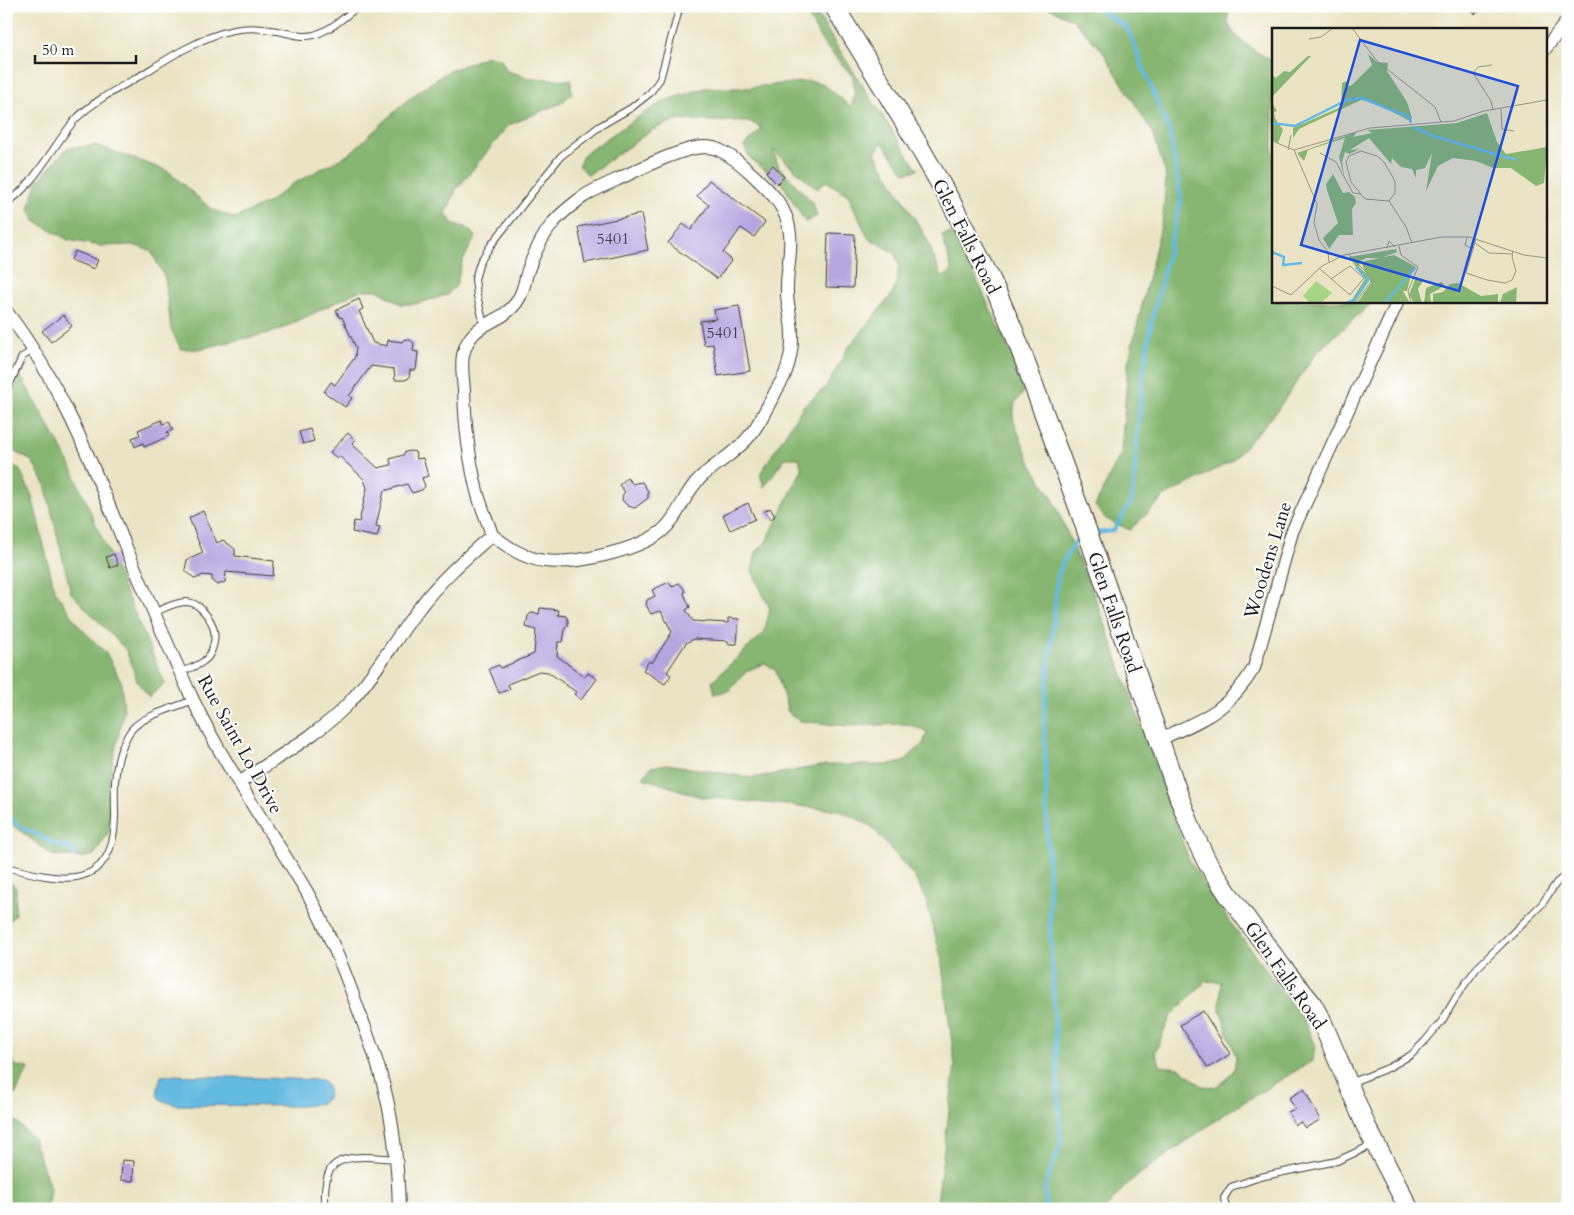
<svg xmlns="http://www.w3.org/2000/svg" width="1574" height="1215" font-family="Cardo,serif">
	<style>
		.forest { fill: #86b671; stroke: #516946; fill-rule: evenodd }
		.water { fill: #64bae1; stroke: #406b7e }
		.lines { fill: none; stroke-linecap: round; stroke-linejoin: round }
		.stream { stroke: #64bae1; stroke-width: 4 }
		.building { fill: #b5a6e0 }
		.lane-casing { stroke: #3b3a35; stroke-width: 8 }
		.street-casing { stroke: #3b3a35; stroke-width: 14 }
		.secondary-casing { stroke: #3b3a35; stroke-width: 21 }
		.lane { stroke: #fff; stroke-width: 6 }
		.street { stroke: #fff; stroke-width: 12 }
		.secondary { stroke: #fff; stroke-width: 19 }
		.labels { text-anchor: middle; stroke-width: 4; stroke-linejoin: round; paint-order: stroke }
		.number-label { font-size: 16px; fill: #423e4d }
		.street-label { font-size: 19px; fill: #1c1c1c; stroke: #fff }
		.inset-river { fill: none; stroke: #64bae1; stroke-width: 2.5 }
		.inset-road { fill: none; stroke: #989481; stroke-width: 1 }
		.view { fill: #1d4ed8; fill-opacity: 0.15; stroke: #1d4ed8; stroke-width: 2.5 }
		.inset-edge { fill: none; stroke: #1c1c1c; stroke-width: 2.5 }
	</style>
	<rect width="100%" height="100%" fill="#fff"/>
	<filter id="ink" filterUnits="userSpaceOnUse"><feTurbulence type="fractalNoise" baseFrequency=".02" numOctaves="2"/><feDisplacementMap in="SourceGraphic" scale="10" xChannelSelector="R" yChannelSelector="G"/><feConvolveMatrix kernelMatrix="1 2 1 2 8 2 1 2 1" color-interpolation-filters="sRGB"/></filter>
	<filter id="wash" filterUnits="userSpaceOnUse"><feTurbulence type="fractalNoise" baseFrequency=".0096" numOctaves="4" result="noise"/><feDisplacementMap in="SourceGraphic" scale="20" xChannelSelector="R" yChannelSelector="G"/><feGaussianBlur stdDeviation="1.12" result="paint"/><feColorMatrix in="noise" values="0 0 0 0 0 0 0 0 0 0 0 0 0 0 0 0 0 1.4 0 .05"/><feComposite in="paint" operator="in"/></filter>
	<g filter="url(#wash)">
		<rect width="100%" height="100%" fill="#eae4c5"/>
		<path class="forest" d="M802,6H813L836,45L918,170L905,173L882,142L875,153L927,239L942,278L952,271L942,235L955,232L1022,378L1023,393L1015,403L1013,417L1017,430L1032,466L1052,497L1099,607L1189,860L1215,902L1305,1022L1315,1047L1312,1061L1226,1113L1129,1182L1105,1209H936L955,1067L941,957L926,900L914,876L871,826L839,810L701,797L643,778L651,767L667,764L752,778L826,765H886L903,762L923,744L927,732L908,724L847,726L800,721L788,712L776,671L765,663L747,671L729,691L715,694L712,681L764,633L770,609L752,571L756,552L766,542L802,470L799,458H785L764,487L760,474L803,406L826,387L848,348L890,297L896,286L899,265L895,253L868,238L848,195L826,181L817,189L773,150L779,167L813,203L817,216L805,222L782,183L749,157L744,146L762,129L751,122L677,120L652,130L588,175L579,166L583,155L638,117L664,101L705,88H746L808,81L822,83L851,107L855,95L853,77L823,43ZM1206,981L1221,982L1220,1010L1236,1057L1234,1070L1226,1080L1215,1087L1202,1086L1180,1068L1161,1066L1155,1052L1171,1016Z
			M1046,6H1233L1229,9C1229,13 1227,18 1228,22C1231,37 1260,55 1273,61V301H1374L1317,352L1276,412L1232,461L1165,496L1130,530L1106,519L1095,506L1121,453L1128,363L1163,217L1166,175L1153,133L1103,52L1073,20Z
			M487,56L500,58L507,71L531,78L571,80L572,93L561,103L509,125L456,190L446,214L454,225L466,227L476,236L462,262L456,286L447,295L415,304H401L377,290H361L277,331L199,349H181L171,329L165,278L151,251L133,245L101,246L68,240L35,221L29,209L37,182L67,148L96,145L168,171L211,209L235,218L269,202L291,185L349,154L412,96L447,72Z
			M15,366L68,460L165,683L149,697L138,683L126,650L71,593L45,484L32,461L9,449H6V369Z
			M6,462L20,470L32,496L55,591L79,626L106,653L121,681L124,711L110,773L109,831L94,855L82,858L52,855L10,823L6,822Z
			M6,878H7L16,888L15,915L6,924Z
			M6,1050L16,1066L29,1068L15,1095L6,1091Z
			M6,1111L33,1138L50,1188L47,1209H6Z"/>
		<path class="water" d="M170,1075L322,1080C329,1086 331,1096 323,1102C318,1105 308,1105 301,1106L177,1105C154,1099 155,1099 161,1076Z"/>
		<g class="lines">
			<path class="stream" d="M1094,6L1127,28L1170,133L1181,200L1151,324L1143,376L1132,501L1113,531L1095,533
				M6,816C12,819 14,823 19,826C22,829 26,829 30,831C43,836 56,848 71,848L75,855
				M1045,1209V1186L1061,1144L1050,926L1044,713L1058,575L1065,558L1078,538L1083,536"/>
		</g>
		<g id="blocks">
			<path class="building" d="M1461,6H1480L1476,14Z
				M773,165L784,177L777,184L766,172Z
				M709,180L765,222L754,237L741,228L723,253L732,260L717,279L668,243L683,224L691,230L709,205L697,196Z
				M641,214L648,250L585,263L578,227Z
				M828,233L855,234L853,288L826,287Z
				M75,251L98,260L94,269L71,260Z
				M359,299L363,309L359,311L373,343L387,346L388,340L402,342L404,339L410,340L414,343L413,351L418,352L416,370H410L409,378L405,380H395L394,369L371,366L349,396L352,398L345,407L324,392L331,382L335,385L355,357L356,348L342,317L340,318L336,310Z
				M739,306L750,371L718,376L713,344L704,345L700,321L716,319L714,310Z
				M63,315L72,326L51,342L42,331Z
				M162,420L163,424L169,421L173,430L167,432L169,436L144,447L143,443L135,447L132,438L140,435L138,430Z
				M310,429L314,441L303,444L299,432Z
				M348,433L355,440L352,444L378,468L391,465L390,459L403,455L405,452L411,451L415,452L417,459L423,458L428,476L422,478L425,486L422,490L412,493L407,484L384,491L376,526L380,527L377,537L352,532L354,521L359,522L367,488L364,479L339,456L337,458L330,452Z
				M627,478L633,484L636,483L642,482L648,491V498L635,508L628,506L622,500L623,494L625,492L619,485Z
				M748,503L755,519L730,530L723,515Z
				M770,508L775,516L770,520L765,511Z
				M203,511L217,543L223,540L235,549V556L274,561L273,576L226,572L225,582L218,585L212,580V576L203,575L195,579L185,570L187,560L203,553L189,518Z
				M114,554L118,565L110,568L106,557Z
				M669,582L672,587L678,583L682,586L685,591L684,594L690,607L686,610L693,621L728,623V618L739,619L737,644H728V641L694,639L686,643L667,672L671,675L665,684L643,670L649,661L652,663L672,632L661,611L651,614L646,605L647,600L655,596L652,590Z
				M540,608L559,610L558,615L566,616L568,620V626L565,628L563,642H558L557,656L585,677L588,673L597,679L581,700L574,694L576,692L548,672L539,671L508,684L510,689L499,693L489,669L499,665L501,668L534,654L536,630L526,627L528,616L531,613L539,614Z
				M1203,1011L1230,1054L1208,1068L1180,1025Z
				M1304,1089L1320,1120L1305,1128L1301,1122L1295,1125L1288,1112L1295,1109L1289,1098Z
				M122,1160L134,1161L133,1181L121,1180Z"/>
		</g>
	</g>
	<g filter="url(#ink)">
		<use href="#blocks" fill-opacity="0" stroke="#3b3a35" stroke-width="1"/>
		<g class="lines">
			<defs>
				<path id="lane" d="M6,203C30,191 56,142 74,121C90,103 119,88 140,76C156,66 172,55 189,47C219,31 243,24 277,31C290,33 300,38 314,35C331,30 345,17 358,6
					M484,325L477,296L475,279L480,262L491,245L561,156L600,126L631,108L650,93L660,79L680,6
					M6,392L22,357L33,350
					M153,613C163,609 175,602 186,602C193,602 199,606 203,611C215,623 218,638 210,654C205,664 190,668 181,672
					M6,867C59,881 113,894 115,818C115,796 113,775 120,753C123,745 127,733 134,727C146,715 177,707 193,700
					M1350,1083L1388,1068L1411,1055L1425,1041L1442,1021L1458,994L1476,969L1542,904L1557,882L1568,873
					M325,1209C325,1197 324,1181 330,1170C341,1151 378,1158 396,1159
					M1226,1209L1224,1198L1231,1187L1260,1177L1337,1161L1374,1144"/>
				<path id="street" d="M1545,49L1568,20
					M6,311C60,381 92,463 125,545C147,597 169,649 193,700C225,767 269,828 307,892C327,928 343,967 357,1006C368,1035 379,1065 386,1095C395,1133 398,1171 399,1209
					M1160,739C1204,719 1228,711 1254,668L1292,532L1398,301
					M239,783C274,759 318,735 347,705C375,675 395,639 420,607C440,580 467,557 492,535C488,522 482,509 478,495C469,461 465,426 464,390C463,379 461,366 463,355C471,320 499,326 516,303C524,292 524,283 528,270C534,254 542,236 553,223C561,213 573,204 584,196C594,190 605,185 616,180C638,170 680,148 704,147C710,147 716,148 721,151C734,157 743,166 754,176C771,192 788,208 790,234C792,253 786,273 787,293C787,301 789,308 790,316C794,336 792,356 785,374C782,382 777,388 774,395C765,410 758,428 746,440C732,455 714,465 700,478C684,493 679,517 662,531C639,550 574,565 544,561C523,558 508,547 492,535"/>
				<path id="secondary" d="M834,6L916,141L952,204L992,282L1014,332L1080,511L1179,797L1193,833L1207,862L1228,894L1281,966L1312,1004L1322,1022L1366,1126L1409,1209"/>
			</defs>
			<use href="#lane" class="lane-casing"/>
			<use href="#street" class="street-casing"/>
			<use href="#secondary" class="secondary-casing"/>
			<use href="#lane" class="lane"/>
			<use href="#street" class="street"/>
			<use href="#secondary" class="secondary"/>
		</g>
	</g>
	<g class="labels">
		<g class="number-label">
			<text x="613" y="244">5401</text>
			<text x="723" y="338">5401</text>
		</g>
		<g class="street-label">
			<text transform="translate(967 236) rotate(63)" y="7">Glen Falls Road</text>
			<text transform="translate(1267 560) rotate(-73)" y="7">Woodens Lane</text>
			<text transform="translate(1115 612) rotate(71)" y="7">Glen Falls Road</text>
			<text transform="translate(241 744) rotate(61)" y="7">Rue Saint Lo Drive</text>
			<text transform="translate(1286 975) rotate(55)" y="7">Glen Falls Road</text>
		</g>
	</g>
	<g transform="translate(1272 28)">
		<rect width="275" height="275" fill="#eae4c5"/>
		<path d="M44,253L60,265L49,275L37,274L31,268Z" fill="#a8d583"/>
		<path d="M96,26L105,34L116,35L115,43L135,74L140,90L138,93L101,74L89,72L27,101L21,110V100L69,79L70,55L74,53L76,58L80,57L100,37ZM36,28H39L0,69V47L4,50L12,43L18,44ZM0,75L5,83L2,84L3,90L11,102L6,115L0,112ZM215,85L225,114L234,126L275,119L272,155L264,158L239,140H221L204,133L181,130L166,138L154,163L160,125L153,140L144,142V150L140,141L129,139L120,130L119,136L97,110L78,122L88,121L77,126L73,124L70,134L72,148L67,129L73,110L36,122L32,133L25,125L85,104L81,109L100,105L95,102L185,95ZM61,146L71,165L77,164L83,169L84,175L80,181L81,207H67L57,221L51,210L66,195L55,162L54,156ZM124,221L125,224L109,230H94L88,233L87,239L96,247L97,253L82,275H78L93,251L77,229ZM122,227L144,239L136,248L138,251L135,263H131L138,275H85L99,255L89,234ZM144,249L151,253L146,261L150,275H142L137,267ZM169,254L172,256L169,260L158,266L159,275H152L154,260ZM186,255L209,268L226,266V275H161V266L171,264L178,256ZM245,259L244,275H228L231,266Z" fill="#86b671"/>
		<path class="inset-river" d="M0,90V95L23,98L75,72L90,70L137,89L139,95M141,99L161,108L244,132M0,224L12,229L11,237L30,235M74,275L82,272L96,252L84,239M113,275L143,240"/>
		<path class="inset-road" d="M80,0L105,33L163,79L169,94M37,11L49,9L61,0M220,37L206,39L201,45L219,73L221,82M229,81L230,101L242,103M0,113L22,122L98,100L182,93L212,83L275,72M16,122L19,107M22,122L45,176L42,195L47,212L56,224L57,234M48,125L64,134L81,165L89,166M117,173L123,165V153L112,134L105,128L89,123L77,128L74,134L79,154L93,171L117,173L134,199L140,215M195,209L193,217L201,221M204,211L194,245L215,252L233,255L240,252L244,243L240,229L241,223M203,215L217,225L240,226M127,218L129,227L146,239L136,263L139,275M115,220L117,213L123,219M76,226L101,251L83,275M47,240L55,247L78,267L92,250L78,238L59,251M0,258L19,267L50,238L72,227L170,209H197L252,227L275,230"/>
		<path class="view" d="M88,12L246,58L187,263L29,217Z"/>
		<rect width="275" height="275" class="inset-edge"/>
	</g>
	<rect width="1574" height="1215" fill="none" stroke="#fff" stroke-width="25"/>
	<path d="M35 55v8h101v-8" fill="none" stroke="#1c1c1c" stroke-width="2.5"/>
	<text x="42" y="55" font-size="15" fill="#1c1c1c" stroke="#ffffff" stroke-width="4" paint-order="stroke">50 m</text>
</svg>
